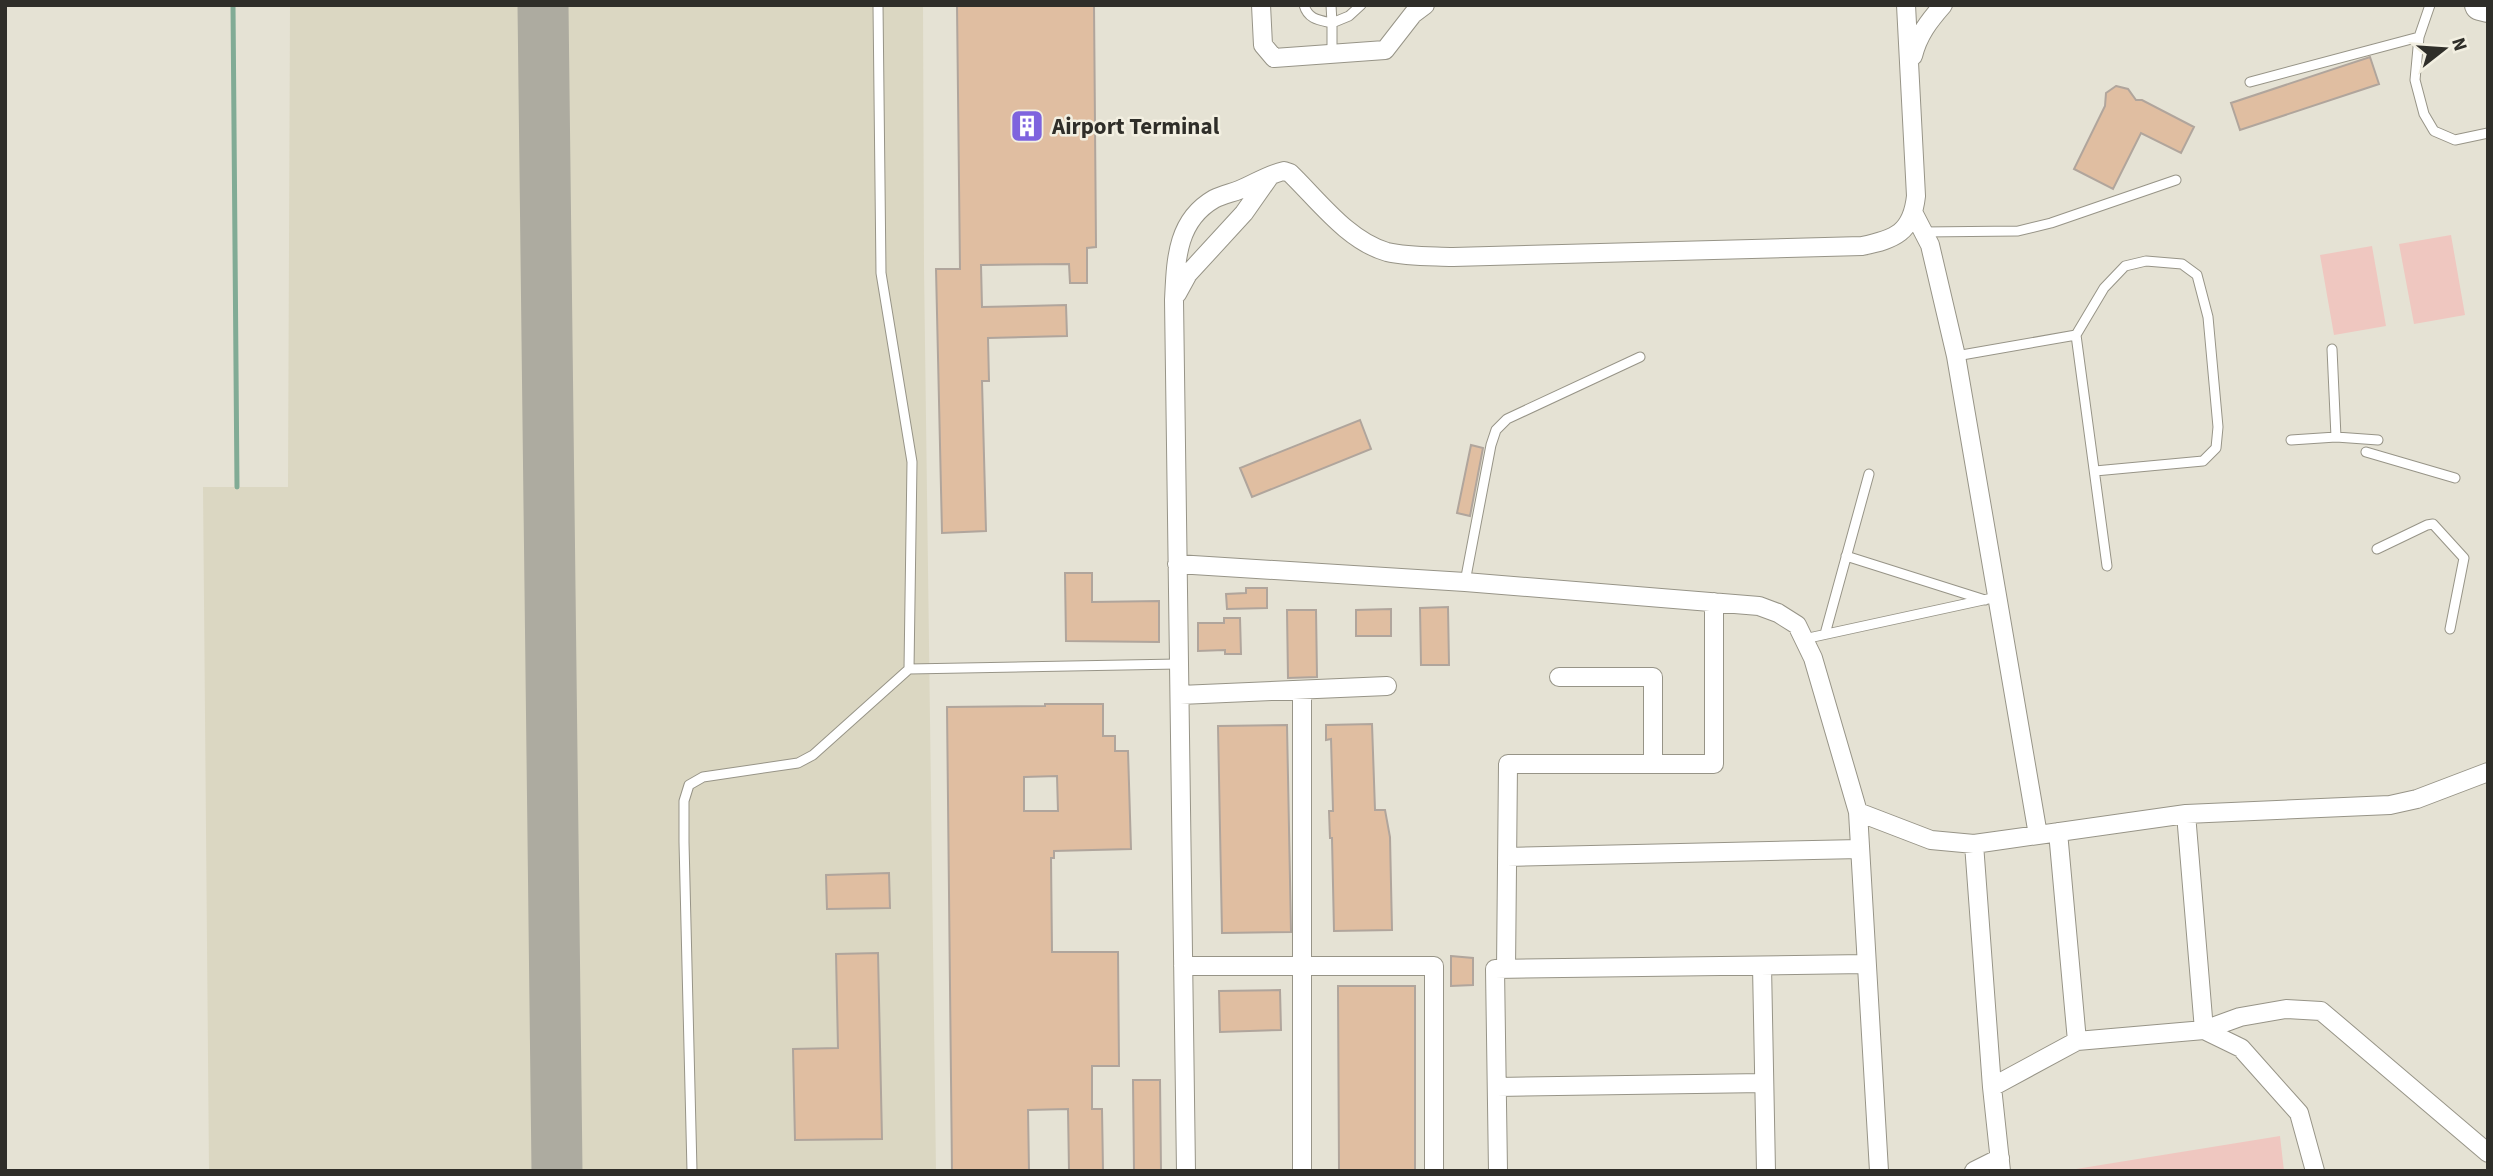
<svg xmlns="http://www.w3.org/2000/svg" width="2493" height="1176" font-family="'Source Sans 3',sans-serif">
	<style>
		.built { fill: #dbd7c2 }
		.green { fill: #efc7c0 }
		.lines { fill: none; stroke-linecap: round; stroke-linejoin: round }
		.stream { stroke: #81ab95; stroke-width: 5 }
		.taxiway { stroke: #adaba0; stroke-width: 51 }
		.building { fill: #e0bea1; stroke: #b0a59c; stroke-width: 2; fill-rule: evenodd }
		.service-casing { stroke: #979487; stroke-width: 11 }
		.minor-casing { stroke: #979487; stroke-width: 20 }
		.trunk-casing { stroke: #979487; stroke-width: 32 }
		.service { stroke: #fff; stroke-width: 9 }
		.minor { stroke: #fff; stroke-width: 18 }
		.trunk { stroke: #fff; stroke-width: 30 }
		.labels { text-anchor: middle; stroke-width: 5; stroke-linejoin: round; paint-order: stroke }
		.poi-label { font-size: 23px; font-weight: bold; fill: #2f2e29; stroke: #f2efe1; text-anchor: start }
	</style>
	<rect width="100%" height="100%" fill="#e5e2d4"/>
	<path class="built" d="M290,5H923L924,268L936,1171H209L203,487H288Z"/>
	<path class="green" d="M2451,235L2465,315L2414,324L2399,244Z
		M2372,246L2386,326L2334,335L2320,255Z
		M2280,1136L2284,1171L2076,1169Z"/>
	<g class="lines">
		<path class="stream" d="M233,5L237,487"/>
		<path class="taxiway" d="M543,5L557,1171"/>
	</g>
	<path class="building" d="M957,5H1094L1096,247L1087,248V283H1070L1069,264L981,265L982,307L1066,305L1067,336L988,338L989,381H982L986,531L942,533L936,269H960Z
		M2370,57L2379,84L2240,130L2231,103Z
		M2116,86L2128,89L2136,100H2142L2194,127L2181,153L2141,133L2113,189L2074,169L2105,106L2106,93Z
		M1360,420L1371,449L1252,497L1240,468Z
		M1471,445L1483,448L1470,516L1457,513Z
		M1065,573H1092V602L1159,601V642L1066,641Z
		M1246,588H1267V608L1227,609L1226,594L1246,593Z
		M1448,607L1449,665H1421L1420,608Z
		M1391,609V636H1356V610Z
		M1287,610H1316L1317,677L1288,678Z
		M1224,618H1240L1241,654H1225V650L1198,651V623H1224Z
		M1045,704H1103V736H1115V751H1128L1131,849L1054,851V858H1051L1052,952H1118L1119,1066H1092V1109H1102L1103,1171H1069L1068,1109L1028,1110L1029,1171H952L947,707L1045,706ZM1057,776L1058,811H1024V777Z
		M1372,724L1375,810H1385L1390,837L1392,930L1334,931L1332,838H1330L1329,811H1333L1331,739L1326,740V725Z
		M1287,725L1291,932L1222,933L1218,726Z
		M889,873L890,908L827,909L826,875Z
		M878,953L882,1139L795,1140L793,1049L838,1048L836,954Z
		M1451,956L1473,958V985L1451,986Z
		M1338,986H1415V1171H1339Z
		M1280,990L1281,1030L1220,1032L1219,991Z
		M1133,1080H1160L1161,1171H1134Z"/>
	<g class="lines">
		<defs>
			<path id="service" d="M878,5L881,273L912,462L909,669
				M1304,5C1308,19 1318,20 1332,23V55
				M1331,5L1332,23L1349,16L1361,5
				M2430,5L2419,37L2415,80L2424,114L2434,131L2455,140L2488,133
				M2250,82L2419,37
				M1923,232L2018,231L2051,223L2176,180
				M2332,349L2336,437
				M1956,356L2076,335
				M2291,440L2336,437L2378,440
				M2366,452L2455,478
				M2095,471L2203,461L2216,448L2218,427L2208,317L2197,275L2182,264L2146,261L2125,266L2104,288L2076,335L2107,566
				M2377,549L2427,525L2433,524L2464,558L2450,629
				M1846,556L1985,600
				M1465,582L1491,445L1496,430L1507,419L1640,357
				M1825,634L1869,474
				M1804,639L1997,597
				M692,1171L684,842V801L689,785L703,777L798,763L813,755L909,669L1178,664"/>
			<path id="minor" d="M1261,5L1263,45L1274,58L1385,50L1413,14L1425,5
				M1913,56C1918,35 1929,21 1943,5
				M1914,214L1930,245L1956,356L2038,835
				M1177,294L1188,274L1244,213L1270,176
				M1177,564L1465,582L1759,606L1778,613L1797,625L1813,658L1858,812L1931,840L1974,844L2186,814L2390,805L2417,799L2488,772
				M1559,677H1653V764
				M1302,690V1171
				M1180,695L1387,686
				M1858,812L1879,1171
				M2186,814L2204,1030
				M2058,832L2077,1041
				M1974,844L1992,1087L2001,1171
				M1507,857L1860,849
				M1183,966H1434V1171
				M1762,966L1766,1171
				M1506,969L1508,764H1714V602
				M2204,1030L2241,1048L2299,1113L2315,1171
				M1497,1087L1764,1083
				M1992,1087L2077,1041L2204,1030L2240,1017L2286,1009L2321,1011L2488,1153
				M1186,1171L1174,300C1176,261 1176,221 1214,199C1222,195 1231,193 1239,190C1254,184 1269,174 1284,171L1290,173C1318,200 1348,241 1387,252C1408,257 1432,256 1453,257L1862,246C1895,239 1912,233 1916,196L1906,5
				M1498,1171L1495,969L1866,964
				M1974,1171L2000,1158"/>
			<path id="trunk" d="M2480,5L2488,7"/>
		</defs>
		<use href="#service" class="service-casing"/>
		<use href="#minor" class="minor-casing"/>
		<use href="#trunk" class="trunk-casing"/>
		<use href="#service" class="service"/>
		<use href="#minor" class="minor"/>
		<use href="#trunk" class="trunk"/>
	</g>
	<defs>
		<symbol id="building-square" viewBox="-11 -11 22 22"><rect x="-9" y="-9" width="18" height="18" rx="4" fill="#7e63de" stroke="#f2efe1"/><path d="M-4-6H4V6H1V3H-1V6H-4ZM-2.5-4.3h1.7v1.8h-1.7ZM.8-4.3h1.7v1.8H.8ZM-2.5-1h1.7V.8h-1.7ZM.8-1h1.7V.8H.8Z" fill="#fff"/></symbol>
	</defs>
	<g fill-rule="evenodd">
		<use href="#building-square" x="1008" y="107" width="38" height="38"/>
	</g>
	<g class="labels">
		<g class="poi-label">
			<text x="1052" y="134">Airport Terminal</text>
		</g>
	</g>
	<rect width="2493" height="1176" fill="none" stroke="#2f2e29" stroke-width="14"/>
	<g transform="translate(2444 49) rotate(73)" stroke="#f2efe1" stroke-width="5" paint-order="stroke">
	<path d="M0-5L12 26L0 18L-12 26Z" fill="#2f2e29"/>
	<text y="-10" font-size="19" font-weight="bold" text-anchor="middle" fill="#2f2e29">N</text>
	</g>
</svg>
